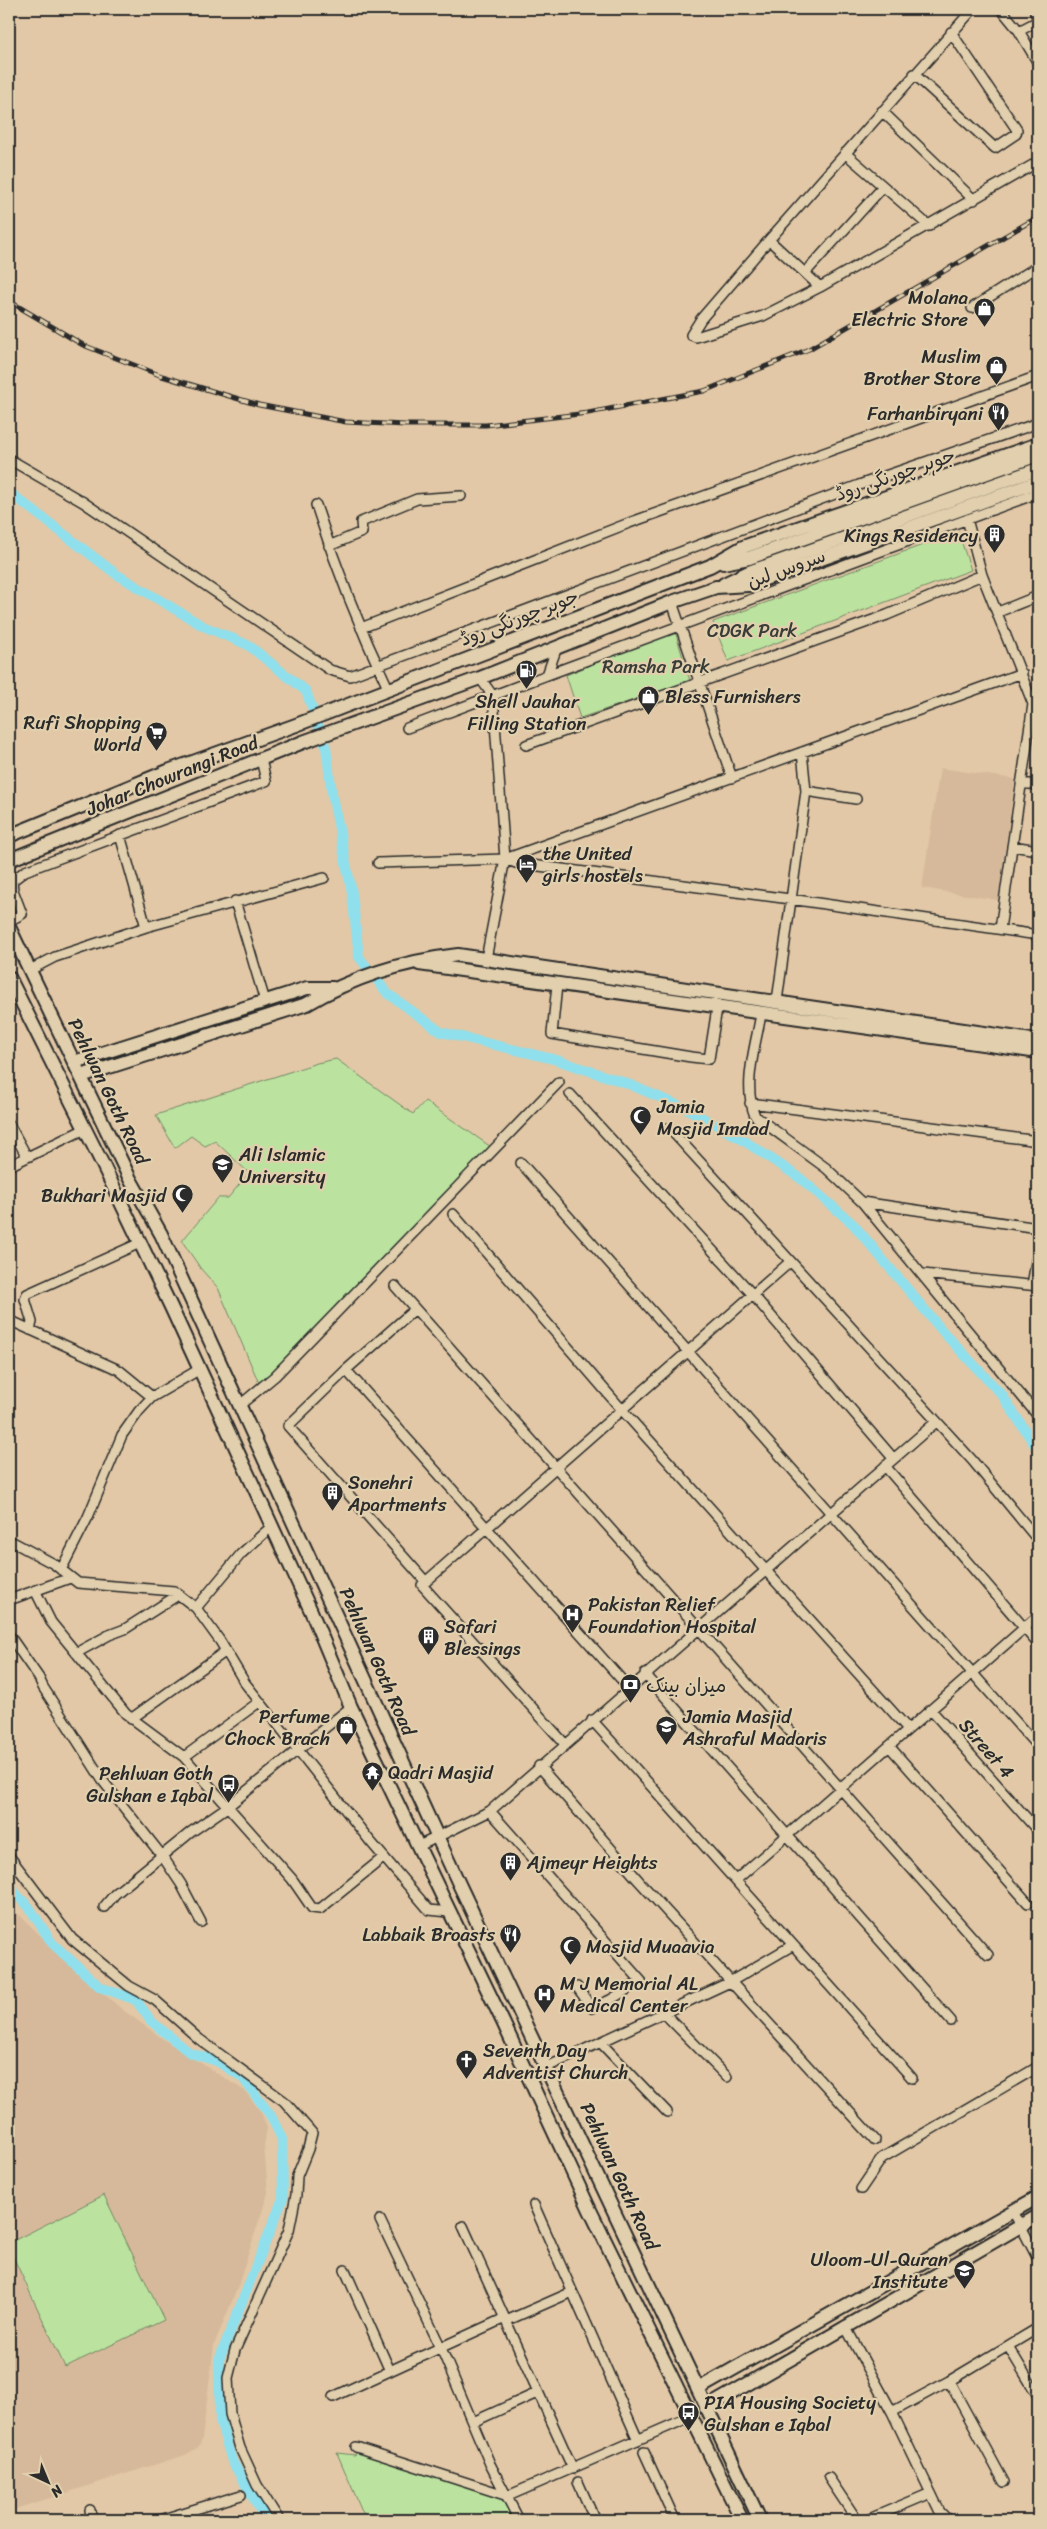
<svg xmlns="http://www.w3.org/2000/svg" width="1047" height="2529" font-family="Sriracha,'Playpen Sans Arabic',sans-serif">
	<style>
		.built { fill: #d6b99a }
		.green { fill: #bbe39f; stroke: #738765 }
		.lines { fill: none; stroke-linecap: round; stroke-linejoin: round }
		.canal { stroke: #90dfec; stroke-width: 10 }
		.street-casing { stroke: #2b2b2b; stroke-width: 12 }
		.secondary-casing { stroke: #2b2b2b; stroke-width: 16 }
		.street { stroke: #e1cfad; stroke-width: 9 }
		.secondary { stroke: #e1cfad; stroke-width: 12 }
		.rail-casing { stroke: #2b2b2b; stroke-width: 5 }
		.rail { stroke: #e1cfad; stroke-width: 3; stroke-dasharray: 9; stroke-linecap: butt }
		.labels { text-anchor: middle; stroke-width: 4.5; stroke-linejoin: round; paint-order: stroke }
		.poi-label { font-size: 19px; fill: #2b2b2b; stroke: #e1cfad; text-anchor: start }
		.street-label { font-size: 19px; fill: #2b2b2b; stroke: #e1cfad }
		.park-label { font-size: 19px; fill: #393d37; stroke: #e1cfad }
	</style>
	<rect width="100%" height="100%" fill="#e2c8a6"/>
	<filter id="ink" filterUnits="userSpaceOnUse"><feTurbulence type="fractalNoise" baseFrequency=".02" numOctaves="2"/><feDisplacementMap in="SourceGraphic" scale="10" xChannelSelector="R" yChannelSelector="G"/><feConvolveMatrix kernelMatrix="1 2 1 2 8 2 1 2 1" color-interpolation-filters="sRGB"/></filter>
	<g filter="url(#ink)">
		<path class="built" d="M940,768L1015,779L998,900L922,888Z
			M9,1905L78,1972L123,2010L166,2041L245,2091L261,2112L267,2128L264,2146L268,2193L237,2289L214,2345L202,2439L199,2447L185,2455L9,2511Z"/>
		<path class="green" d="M958,532L971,570L728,661L713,622Z
			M675,631L690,681L580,718L566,675Z
			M336,1059L413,1114L425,1101L491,1147L288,1358L259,1383L218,1288L201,1269L182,1241L218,1198H228L249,1173L215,1141L205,1146L191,1136L175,1148L156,1115L317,1063Z
			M104,2195L164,2320L65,2367L9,2248V2243Z
			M357,2451L508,2497L516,2520H366L337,2453L355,2455Z"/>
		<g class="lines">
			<path class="canal" d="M9,492L116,574L203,626L248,645L306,691L326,747L332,794L352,893L359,957L387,993L441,1032L557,1060L626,1083L687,1109L743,1140L800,1178L853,1224L945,1334L1002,1395L1038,1450
				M9,1879L15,1893L29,1907L52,1943L100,1987L136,2000L151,2021L190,2053L217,2061L242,2077L271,2116L282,2139L283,2198L219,2360L220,2421L232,2461L266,2520"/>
			<defs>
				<path id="street" d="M973,9L769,240L701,319L691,335L696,337L763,316L820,287L1038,162
					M1001,9L1019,31L1038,63
					M1035,13L1038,11
					M1019,31L1038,21
					M914,74L995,148L1016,134L1017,130L951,32
					M882,111L974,200
					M845,153L929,226
					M769,240L820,287
					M806,272L883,187
					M972,308L1038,266
					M9,459L83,502L330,670L350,676L859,485L1038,423
					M316,505C336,568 360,629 388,688
					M967,519L982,575L1033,704L1000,929
					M329,546L362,532L361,522L417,499L461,496
					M672,602L732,778
					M998,612L1038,596
					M361,628L629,523L1038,376
					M547,675L1038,493
					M480,678L493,696L505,859L486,959
					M407,728L547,675L557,647
					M526,745L887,615L982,575
					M1021,783L1038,785
					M806,791L856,799
					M120,835L146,927L324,878
					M1012,846L1038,850
					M505,859L516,863L790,899L1038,935
					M378,863L505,859L1022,673
					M9,878L12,881L25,871L266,781L261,759
					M235,901L265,1001
					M9,921L22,914L13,890L12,881
					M30,970L55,957L146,927
					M557,985L552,1034L691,1057L709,1059L717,1008
					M777,1001L806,791L802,752
					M761,1014C756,1045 742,1085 755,1116L826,1168L862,1202L1038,1416
					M570,1094L753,1295L893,1458
					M750,1103L1038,1141
					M9,1124L27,1157
					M669,1128L972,1460L1038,1540
					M521,1163L1038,1747
					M9,1166L85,1129
					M862,1202L1038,1228
					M453,1214L623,1411L908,1729
					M923,1274L1038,1286
					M1032,1285L1038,1251
					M395,1286L988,1955
					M415,1309L346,1370L288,1426L426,1582
					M9,1320L119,1370L152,1397
					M30,1330L32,1322L25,1299L27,1294L140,1243
					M346,1370L629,1688
					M240,1405L275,1376L559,1082
					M885,1466L1038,1644
					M9,1540L54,1564L78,1583L174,1591L196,1608L220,1641L245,1683L370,1841L429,1910L449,1912
					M61,1570L88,1517L122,1435L139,1411L152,1397L200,1369
					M35,1590L51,1622L126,1714L184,1757L292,1879L312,1908L320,1909L384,1857
					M9,1600L70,1578
					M196,1608L241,1554L272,1526
					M9,1635L39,1678L43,1687L103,1781L163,1857L181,1884L201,1922
					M76,1653L109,1635L125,1629L178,1595
					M645,1674L951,2021
					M931,1710L1038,1831
					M131,1719L226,1651
					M592,1720L912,2078
					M565,1744L422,1585L790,1262
					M889,1746L1028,1903
					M184,1757L259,1702
					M539,1766L639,1881L875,2140
					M419,1846L490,1811
					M9,1856L72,1939L129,1986L155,2000L199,2039L284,2101L312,2133L308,2149L297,2176L296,2195L289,2230L235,2350L228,2378L230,2414L240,2448L257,2485L279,2520
					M736,1880L1038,1616
					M104,1907L115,1894L191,1832L227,1807L351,1707
					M577,1987L592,2008L610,2000L641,1981L490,1811L936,1422
					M663,2012L727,2077
					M600,2042L667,2112
					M547,2067L730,1982L793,1945
					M861,2189L882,2158L1038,2067
					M534,2205L638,2440
					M1013,2211L1038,2259
					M380,2220L441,2348L490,2464L519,2520
					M463,2226L573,2469
					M345,2270L390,2371
					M506,2321L572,2292
					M845,2326L892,2412L940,2512L948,2520
					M1008,2346L1038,2396
					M949,2381L1004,2482
					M333,2397L505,2318
					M892,2412L949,2381L1038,2328
					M473,2422L537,2393
					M356,2447L508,2496
					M644,2452L675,2520
					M829,2478L857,2520
					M578,2482L595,2520
					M508,2496L690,2417
					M90,2510L92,2520
					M160,2520L241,2495
					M867,2520L931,2493"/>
				<path id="secondary" d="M723,563L749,558L1038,455
					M724,584L749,572L1038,469
					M9,836L168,771L296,725L710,566L743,547L1038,444
					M9,860L303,742L480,678L672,602L716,587L748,585L1038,482
					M9,927L130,1179L161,1234L459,1884L760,2520
					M419,964L1038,1052
					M9,977L103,1165L171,1307L311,1611L351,1707L503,2022L589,2208L742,2520
					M74,1062L307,988H333
					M81,1076L307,1004C353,977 405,961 458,955L1038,1041
					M698,2389L1038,2197
					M706,2408L1038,2216"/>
			</defs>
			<use href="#street" class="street-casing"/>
			<use href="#secondary" class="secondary-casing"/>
			<use href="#street" class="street"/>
			<use href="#secondary" class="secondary"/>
			<defs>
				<path id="rail" d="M9,301L83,345L162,376L259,405L346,422L405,425H486L588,413L704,391L809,349L1038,217"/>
			</defs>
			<use href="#rail" class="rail-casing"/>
			<use href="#rail" class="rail"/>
		</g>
	</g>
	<defs>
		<symbol id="shop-pin" viewBox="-11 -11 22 30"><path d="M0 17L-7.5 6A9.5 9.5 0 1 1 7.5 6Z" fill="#2b2b2b" stroke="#e1cfad"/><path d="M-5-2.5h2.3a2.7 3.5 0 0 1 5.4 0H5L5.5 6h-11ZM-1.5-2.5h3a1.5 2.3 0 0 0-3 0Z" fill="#fff"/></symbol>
		<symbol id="restaurant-pin" viewBox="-11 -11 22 30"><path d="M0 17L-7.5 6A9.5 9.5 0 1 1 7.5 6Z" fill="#2b2b2b" stroke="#e1cfad"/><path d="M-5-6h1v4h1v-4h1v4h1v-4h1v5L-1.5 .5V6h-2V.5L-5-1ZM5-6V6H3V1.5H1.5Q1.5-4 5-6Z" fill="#fff"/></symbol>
		<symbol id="building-pin" viewBox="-11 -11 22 30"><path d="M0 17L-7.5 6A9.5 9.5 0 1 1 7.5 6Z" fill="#2b2b2b" stroke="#e1cfad"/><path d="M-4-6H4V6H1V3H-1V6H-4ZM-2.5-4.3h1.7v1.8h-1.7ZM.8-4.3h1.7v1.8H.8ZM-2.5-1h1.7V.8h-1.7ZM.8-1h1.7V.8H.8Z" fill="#fff"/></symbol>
		<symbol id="fuel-pin" viewBox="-11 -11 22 30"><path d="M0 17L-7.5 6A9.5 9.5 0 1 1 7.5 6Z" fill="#2b2b2b" stroke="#e1cfad"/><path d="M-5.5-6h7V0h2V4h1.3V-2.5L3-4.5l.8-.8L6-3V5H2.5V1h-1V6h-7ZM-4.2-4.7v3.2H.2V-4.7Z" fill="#fff"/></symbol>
		<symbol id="supermarket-pin" viewBox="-11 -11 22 30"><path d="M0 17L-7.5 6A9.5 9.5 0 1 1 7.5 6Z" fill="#2b2b2b" stroke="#e1cfad"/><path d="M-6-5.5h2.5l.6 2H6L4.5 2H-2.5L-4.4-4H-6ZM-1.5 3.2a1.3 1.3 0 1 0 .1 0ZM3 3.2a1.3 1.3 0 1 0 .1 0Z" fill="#fff"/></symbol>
		<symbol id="hotel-pin" viewBox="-11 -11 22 30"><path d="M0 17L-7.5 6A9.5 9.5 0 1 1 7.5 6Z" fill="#2b2b2b" stroke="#e1cfad"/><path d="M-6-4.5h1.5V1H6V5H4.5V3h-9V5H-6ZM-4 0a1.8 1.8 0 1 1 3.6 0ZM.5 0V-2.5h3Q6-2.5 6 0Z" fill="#fff"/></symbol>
		<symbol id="mosque-pin" viewBox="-11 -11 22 30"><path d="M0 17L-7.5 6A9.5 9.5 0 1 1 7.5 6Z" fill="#2b2b2b" stroke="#e1cfad"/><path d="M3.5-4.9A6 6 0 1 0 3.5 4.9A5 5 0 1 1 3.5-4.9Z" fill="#fff"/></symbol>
		<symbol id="university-pin" viewBox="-11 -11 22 30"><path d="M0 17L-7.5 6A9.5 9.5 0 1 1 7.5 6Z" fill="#2b2b2b" stroke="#e1cfad"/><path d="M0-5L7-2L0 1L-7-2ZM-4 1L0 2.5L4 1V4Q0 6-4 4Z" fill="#fff"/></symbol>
		<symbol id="hospital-pin" viewBox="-11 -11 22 30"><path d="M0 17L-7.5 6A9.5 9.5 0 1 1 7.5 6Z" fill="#2b2b2b" stroke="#e1cfad"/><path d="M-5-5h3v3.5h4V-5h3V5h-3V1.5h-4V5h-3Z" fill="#fff"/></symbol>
		<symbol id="bank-pin" viewBox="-11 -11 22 30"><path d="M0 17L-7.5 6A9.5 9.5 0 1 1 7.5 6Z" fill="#2b2b2b" stroke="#e1cfad"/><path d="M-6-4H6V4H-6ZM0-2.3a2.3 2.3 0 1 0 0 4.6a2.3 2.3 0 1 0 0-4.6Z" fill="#fff"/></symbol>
		<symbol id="temple-pin" viewBox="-11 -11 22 30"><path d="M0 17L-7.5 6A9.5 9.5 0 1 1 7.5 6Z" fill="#2b2b2b" stroke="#e1cfad"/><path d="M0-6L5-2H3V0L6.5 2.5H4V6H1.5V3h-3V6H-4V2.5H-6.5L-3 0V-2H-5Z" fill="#fff"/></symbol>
		<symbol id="bus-pin" viewBox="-11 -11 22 30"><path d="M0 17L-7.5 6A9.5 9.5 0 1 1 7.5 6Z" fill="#2b2b2b" stroke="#e1cfad"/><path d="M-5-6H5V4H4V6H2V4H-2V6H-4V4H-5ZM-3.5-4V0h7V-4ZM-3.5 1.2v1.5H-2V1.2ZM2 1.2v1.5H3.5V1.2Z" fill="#fff"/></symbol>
		<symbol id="church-pin" viewBox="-11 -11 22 30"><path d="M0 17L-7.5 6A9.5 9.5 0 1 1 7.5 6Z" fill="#2b2b2b" stroke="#e1cfad"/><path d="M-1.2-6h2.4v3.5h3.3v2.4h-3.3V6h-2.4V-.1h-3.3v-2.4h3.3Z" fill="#fff"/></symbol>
	</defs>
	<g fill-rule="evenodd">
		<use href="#shop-pin" x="972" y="296" width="25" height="34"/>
		<use href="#shop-pin" x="984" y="354" width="25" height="34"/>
		<use href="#restaurant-pin" x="986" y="400" width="25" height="34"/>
		<use href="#building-pin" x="982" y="522" width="25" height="34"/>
		<use href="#fuel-pin" x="514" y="658" width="25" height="34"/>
		<use href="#shop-pin" x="636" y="684" width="25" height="34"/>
		<use href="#supermarket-pin" x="144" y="720" width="25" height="34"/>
		<use href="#hotel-pin" x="514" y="852" width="25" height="34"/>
		<use href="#mosque-pin" x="628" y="1104" width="25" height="34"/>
		<use href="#university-pin" x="210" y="1152" width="25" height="34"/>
		<use href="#mosque-pin" x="170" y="1182" width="25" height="34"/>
		<use href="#building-pin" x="320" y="1480" width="25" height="34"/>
		<use href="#hospital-pin" x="560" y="1602" width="25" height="34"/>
		<use href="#building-pin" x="416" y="1624" width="25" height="34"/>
		<use href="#bank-pin" x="618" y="1672" width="25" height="34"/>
		<use href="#shop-pin" x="334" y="1714" width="25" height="34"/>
		<use href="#university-pin" x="654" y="1714" width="25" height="34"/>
		<use href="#temple-pin" x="360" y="1760" width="25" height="34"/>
		<use href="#bus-pin" x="216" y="1772" width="25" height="34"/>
		<use href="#building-pin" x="498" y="1850" width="25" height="34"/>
		<use href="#restaurant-pin" x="498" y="1922" width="25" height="34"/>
		<use href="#mosque-pin" x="558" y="1934" width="25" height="34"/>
		<use href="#hospital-pin" x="532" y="1982" width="25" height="34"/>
		<use href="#church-pin" x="454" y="2048" width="25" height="34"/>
		<use href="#university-pin" x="952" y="2258" width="25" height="34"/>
		<use href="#bus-pin" x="676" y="2400" width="25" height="34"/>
	</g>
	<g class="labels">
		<g class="poi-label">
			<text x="968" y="304" text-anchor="end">Molana<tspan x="968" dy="22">Electric Store</tspan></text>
			<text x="981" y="363" text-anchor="end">Muslim<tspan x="981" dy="22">Brother Store</tspan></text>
			<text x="983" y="420" text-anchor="end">Farhanbiryani</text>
			<text x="978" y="542" text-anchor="end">Kings Residency</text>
			<text x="665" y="703">Bless Furnishers</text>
			<text x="527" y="708" text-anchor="middle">Shell Jauhar<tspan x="527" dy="22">Filling Station</tspan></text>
			<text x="141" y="729" text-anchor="end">Rufi Shopping<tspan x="141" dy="22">World</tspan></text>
			<text x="543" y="860">the United<tspan x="543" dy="22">girls hostels</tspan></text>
			<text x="657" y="1113">Jamia<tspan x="657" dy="22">Masjid Imdad</tspan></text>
			<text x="239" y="1161">Ali Islamic<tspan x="239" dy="22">University</tspan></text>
			<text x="166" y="1202" text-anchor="end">Bukhari Masjid</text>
			<text x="348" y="1489">Sonehri<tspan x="348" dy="22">Apartments</tspan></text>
			<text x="588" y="1611">Pakistan Relief<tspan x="588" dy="22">Foundation Hospital</tspan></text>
			<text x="444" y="1633">Safari<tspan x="444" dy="22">Blessings</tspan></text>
			<text x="646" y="1692">میزان بینک</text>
			<text x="330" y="1723" text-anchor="end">Perfume<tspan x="330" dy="22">Chock Brach</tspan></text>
			<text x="683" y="1723">Jamia Masjid<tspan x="683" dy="22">Ashraful Madaris</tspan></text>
			<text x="388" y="1779">Qadri Masjid</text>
			<text x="213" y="1780" text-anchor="end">Pehlwan Goth<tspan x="213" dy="22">Gulshan e Iqbal</tspan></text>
			<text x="527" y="1869">Ajmeyr Heights</text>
			<text x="495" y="1941" text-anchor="end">Labbaik Broasts</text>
			<text x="586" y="1953">Masjid Muaavia</text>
			<text x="560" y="1990">M J Memorial AL<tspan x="560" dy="22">Medical Center</tspan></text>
			<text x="483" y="2057">Seventh Day<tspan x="483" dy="22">Adventist Church</tspan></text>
			<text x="948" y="2266" text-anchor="end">Uloom-Ul-Quran<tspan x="948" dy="22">Institute</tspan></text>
			<text x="704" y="2409">PIA Housing Society<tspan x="704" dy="22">Gulshan e Iqbal</tspan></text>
		</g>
		<g class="street-label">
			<text transform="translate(895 474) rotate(-19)" y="7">جوہر چورنگی روڈ</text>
			<text transform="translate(786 568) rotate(-20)" y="7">سروس لین</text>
			<text transform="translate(519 617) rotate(-21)" y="7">جوہر چورنگی روڈ</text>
			<text transform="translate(172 775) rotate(-22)" y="7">Johar Chowrangi Road</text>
			<text transform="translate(109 1091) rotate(64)" y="7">Pehlwan Goth Road</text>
			<text transform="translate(378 1661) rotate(66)" y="7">Pehlwan Goth Road</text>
			<text transform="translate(987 1748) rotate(49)" y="7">Street 4</text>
			<text transform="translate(620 2176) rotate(65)" y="7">Pehlwan Goth Road</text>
		</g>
		<g class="park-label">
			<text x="752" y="637">CDGK Park</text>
			<text x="656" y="673">Ramsha Park</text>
		</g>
	</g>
	<rect width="1047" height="2529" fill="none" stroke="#e1cfad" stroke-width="30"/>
	<rect x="15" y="15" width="1017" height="2499" fill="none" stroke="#2b2b2b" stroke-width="2" filter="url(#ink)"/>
	<g transform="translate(48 2482) rotate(136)" stroke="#e1cfad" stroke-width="4" paint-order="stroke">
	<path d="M0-4L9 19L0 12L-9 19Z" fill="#2b2b2b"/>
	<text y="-8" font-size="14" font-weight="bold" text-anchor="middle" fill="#2b2b2b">N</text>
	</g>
</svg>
